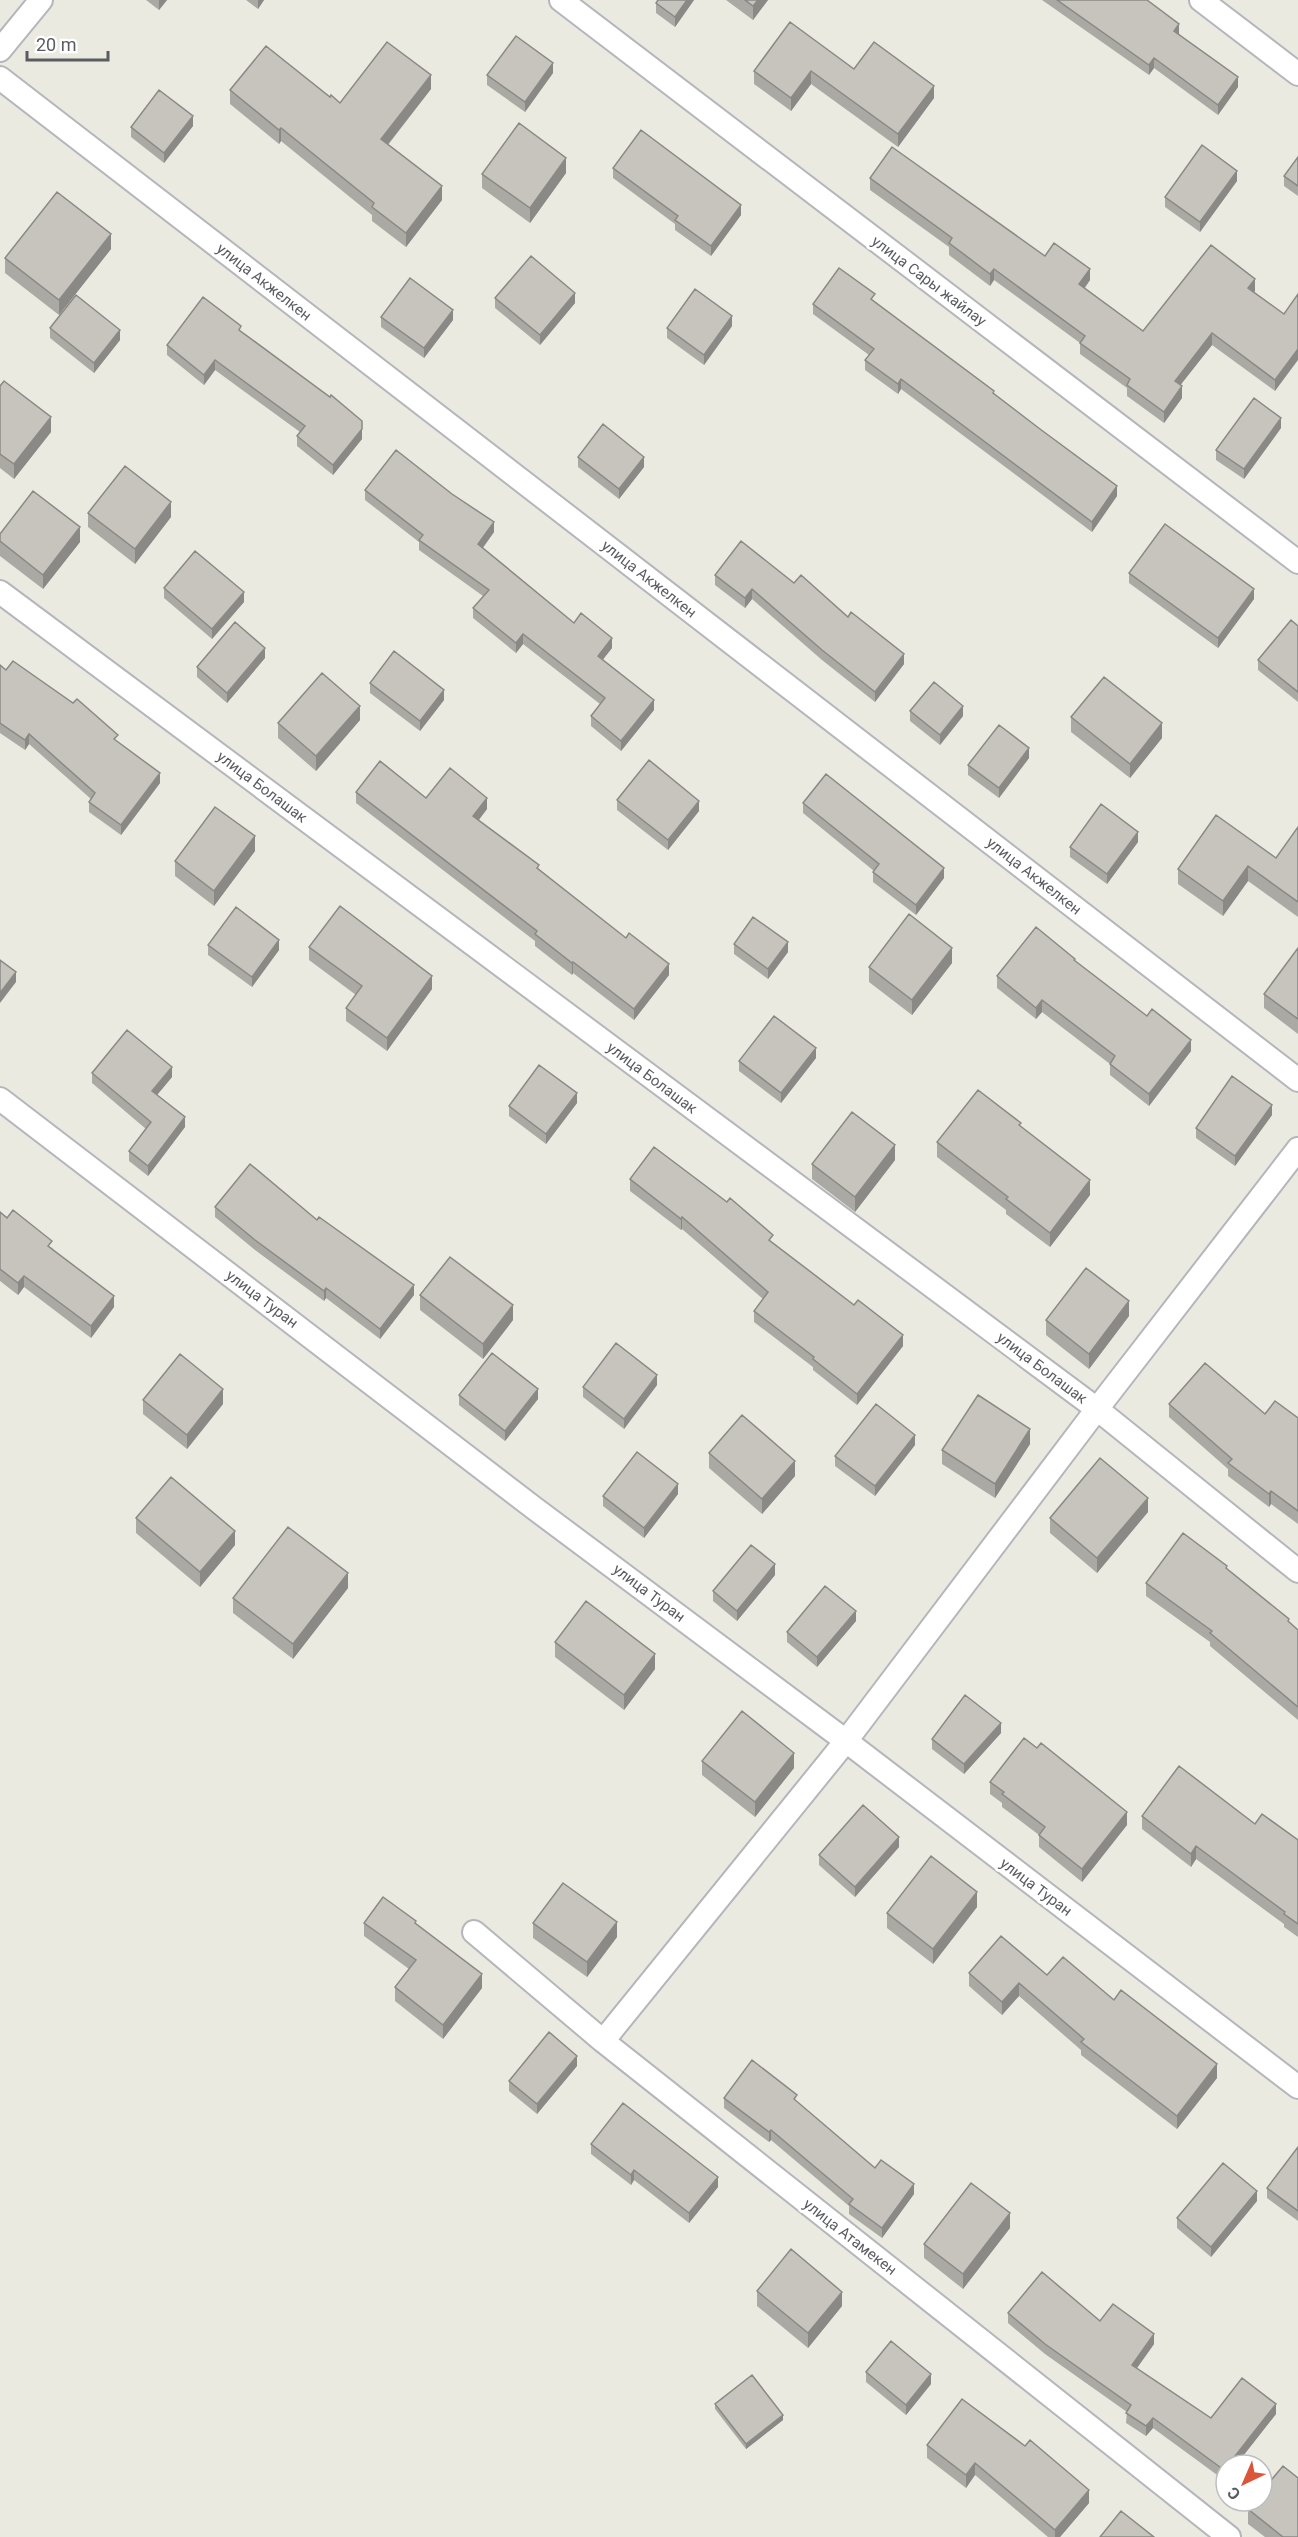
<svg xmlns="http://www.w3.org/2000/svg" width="1298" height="2537" font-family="Roboto,sans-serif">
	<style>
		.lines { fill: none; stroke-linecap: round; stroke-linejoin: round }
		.minor-casing { stroke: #b4b6bb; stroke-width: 26 }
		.minor { stroke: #fff; stroke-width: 22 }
		.wall { fill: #aba9a3 }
		.shaded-wall { fill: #8b8985 }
		.building { fill: #c7c4be; stroke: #8b8985; stroke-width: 1.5 }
		.labels { text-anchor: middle; stroke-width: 6; stroke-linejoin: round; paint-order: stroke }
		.street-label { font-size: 15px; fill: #5a5c61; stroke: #fff }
	</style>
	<rect width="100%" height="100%" fill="#ebeae1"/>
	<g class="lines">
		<defs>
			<path id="minor" d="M561,0L1298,562
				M1201,0L1298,74
				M0,50L41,0
				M0,78L1298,1080
				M0,592L1097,1409L1298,1571
				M0,1099L534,1508L846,1741L1298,2087
				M474,1932L603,2041L1229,2537
				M603,2041L846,1741L1097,1409L1298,1149"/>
		</defs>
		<use href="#minor" class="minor-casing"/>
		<use href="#minor" class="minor"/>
	</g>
	<path class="wall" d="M146,0H167L159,10Z
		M246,0H264L258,9Z
		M694,0L675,27L656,13V3Z
		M726,0H768L753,20Z
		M1042,0H1147L1179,34L1238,87L1218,115L1154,68L1149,75Z
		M854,69L934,98L898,147L811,84L791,111L754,84V71Z
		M553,73L525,112L487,85V75Z
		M431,89L388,145L442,200L406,247L372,221V215L281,141L279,144L230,104V90L330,97L340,103Z
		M193,126L164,163L131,137V127Z
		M1298,157V196L1284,186V176Z
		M613,168L741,215L711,256L675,230V224L613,178Z
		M566,173L530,223L482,188V174Z
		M870,178L1045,256L1090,280L1085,288L1143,331L1255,291L1254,292L1284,314L1275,391L1212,345L1180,385L1182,398L1164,423L1127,396V388L1080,354V343L994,280L990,286L949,255V247L870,190Z
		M1237,181L1200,232L1165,207V197Z
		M111,249L59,315L5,273V258Z
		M495,298L575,303L540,345L495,308Z
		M875,302L994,394L1117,496L1092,532L901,389L898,394L865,370V360L869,355L813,314V304Z
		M381,317L453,320L424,358L381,327Z
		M732,326L704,365L667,338V328Z
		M50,328L120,340L94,373L50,338Z
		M241,332L362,439L333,475L297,446V436L300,432L215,370L204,385L167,355V345Z
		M0,386L51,432L14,479L0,468Z
		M1281,428L1244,479L1216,460V450Z
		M578,457L644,467L619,499L578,467Z
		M365,490L494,532L483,548L574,623L612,648L602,660L654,710L621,751L591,726V716L600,704L523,644L516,653L473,618V608L483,596L419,550V542L365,500Z
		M88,513L171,517L135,564L88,527Z
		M0,534L80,542L43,589L0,556Z
		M1129,573L1254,599L1218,648L1129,583Z
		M715,575L794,583L848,617L904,664L875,702L822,660L752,599L745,608L715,585Z
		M164,588L244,602L212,639L164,598Z
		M1298,626V702L1258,670V660Z
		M265,658L227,703L197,677V667Z
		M0,665L6,670L118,742L160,783L121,835L89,812V802L91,799L29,744L25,750L0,733Z
		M370,683L444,700L420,731L370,693Z
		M910,711L963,716L940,745L910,721Z
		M1071,717L1162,738L1130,778L1071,732Z
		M360,720L316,771L278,738V723Z
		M1029,758L999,798L968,775V765Z
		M356,792L426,798L487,809L479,820L669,975L634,1020L573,973L572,975L535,946V941L356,803Z
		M617,800L699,811L668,850L617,810Z
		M803,803L944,878L916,915L873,882V872L874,871L803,813Z
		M1298,827V917L1248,881L1223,916L1178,884V869L1276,858Z
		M1138,842L1107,884L1070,857V847Z
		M255,851L214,906L175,876V861Z
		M734,944L788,952L768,979L734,954Z
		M208,945L279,950L252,987L208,955Z
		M309,947L432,989L387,1051L346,1021V1008L356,995L309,960Z
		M1298,948V1034L1264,1008V994Z
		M1075,961L1191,1051L1149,1106L1110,1075V1064L1042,1012L1036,1019L997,988V976Z
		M952,963L912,1015L869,982V967Z
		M816,1058L781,1103L739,1071V1061Z
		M92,1073L172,1077L157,1095L185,1127L148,1176L129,1161V1151L146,1129L92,1083Z
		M577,1103L546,1144L509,1116V1106Z
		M1272,1115L1235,1166L1196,1138V1128Z
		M937,1142L1090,1195L1050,1247L1006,1214V1210L937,1157Z
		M895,1160L855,1212L812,1179V1164Z
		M630,1179L773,1243L903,1346L857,1405L813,1370V1367L754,1322V1311L763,1299L682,1229L681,1230L630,1191Z
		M215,1207L414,1295L380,1339L326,1298L324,1301L255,1250L215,1217Z
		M0,1212L52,1248L114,1307L91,1338L24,1287L18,1295L0,1281Z
		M420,1295L513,1320L483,1359L420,1310Z
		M1129,1316L1089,1369L1046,1335V1320Z
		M657,1385L624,1429L583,1397V1387Z
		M459,1395L538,1399L505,1441L459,1405Z
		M143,1400L223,1404L187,1449L143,1414Z
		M1169,1404L1298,1418V1524L1271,1504L1269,1507L1228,1476V1469L1169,1417Z
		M1030,1444L995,1498L942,1464V1450Z
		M915,1445L875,1496L835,1466V1456Z
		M709,1453L795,1476L762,1514L709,1468Z
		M678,1494L644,1538L603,1506V1496Z
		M1148,1512L1097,1573L1050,1533V1518Z
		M136,1518L235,1545L200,1587L136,1533Z
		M1227,1569L1298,1630V1720L1210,1646V1642L1146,1596V1583Z
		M775,1575L737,1621L713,1601V1591Z
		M348,1588L293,1659L233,1613V1598Z
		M856,1621L817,1667L787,1642V1632Z
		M555,1642L655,1669L624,1710L555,1657Z
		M1001,1733L964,1774L932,1749V1739Z
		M702,1761L794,1768L755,1817L702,1775Z
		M990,1782L1127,1825L1082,1882L1039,1847V1835L1002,1807V1803L990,1794Z
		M1142,1816L1255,1824L1298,1840V1937L1284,1927V1924L1196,1859L1191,1867L1142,1829Z
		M899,1847L855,1897L819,1865V1855Z
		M977,1907L933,1964L887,1928V1913Z
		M364,1923L416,1924L482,1988L443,2039L395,2001V1987L409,1969L364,1936Z
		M533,1923L617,1937L587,1977L533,1938Z
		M969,1973L1047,1975L1114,2000L1217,2078L1177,2129L1081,2055V2050L1019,1996L1002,2015L969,1986Z
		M577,2066L537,2114L509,2091V2081Z
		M724,2098L797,2102L875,2168L914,2194L882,2238L849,2214V2206L771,2140L769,2142L724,2108Z
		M591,2144L718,2187L689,2223L634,2180L631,2185L591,2154Z
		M1298,2147V2221L1267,2198V2188Z
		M1257,2201L1211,2257L1177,2228V2218Z
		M1010,2228L963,2289L924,2258V2244Z
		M757,2291L842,2306L808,2348L757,2306Z
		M1008,2313L1100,2321L1154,2344L1137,2368L1211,2418L1276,2414L1224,2480L1153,2428L1146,2436L1126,2423L1127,2412L1045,2354L1008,2323Z
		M866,2372L931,2384L906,2415L866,2382Z
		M715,2404L783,2420L746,2449L715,2409Z
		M927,2445L1089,2503L1060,2537H1048L975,2475L966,2488L927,2458Z
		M1248,2509L1298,2537H1265L1248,2524Z"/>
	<path class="shaded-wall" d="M159,0H167L159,10Z
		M258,0H264L258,9Z
		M687,0H694L675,27V17Z
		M758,0H768L753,20V6Z
		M1179,24V34L1174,41V31Z
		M1154,58V68L1149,75V65Z
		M553,63V73L525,112V102Z
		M811,71V84L791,111V98Z
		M431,75V89L381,153V139Z
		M1238,77V87L1218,115V105Z
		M934,86V98L898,147V134Z
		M193,116V126L164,163V153Z
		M281,128V141L279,144V130Z
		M566,158V173L530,223V208Z
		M1237,171V181L1200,232V222Z
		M442,186V200L406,247V233Z
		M741,205V215L711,256V246Z
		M111,234V249L59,315V300Z
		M994,269V280L990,286V274Z
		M1090,269V280L1079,295V284Z
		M1255,279V291L1248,300V288Z
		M575,293V303L540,345V335Z
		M453,310V320L424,358V348Z
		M732,316V326L704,365V355Z
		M120,330V340L94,373V363Z
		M1212,333V345L1175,392V381Z
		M1298,349V360L1275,391V380Z
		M215,360V370L204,385V375Z
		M901,379V389L898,394V384Z
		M1182,386V398L1164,423V412Z
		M51,417V432L14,479V464Z
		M1281,418V428L1244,479V469Z
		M362,429V439L333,475V465Z
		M644,457V467L619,499V489Z
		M1117,486V496L1092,532V522Z
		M171,502V517L135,564V549Z
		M494,522V532L478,554V544Z
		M80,527V542L43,589V575Z
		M752,589V599L745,608V598Z
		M1254,589V599L1218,648V638Z
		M244,592V602L212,639V629Z
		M523,634V644L516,653V643Z
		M612,638V648L598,666V656Z
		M265,648V658L227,703V693Z
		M904,654V664L875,702V692Z
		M444,690V700L420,731V721Z
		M654,700V710L621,751V741Z
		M360,706V720L316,771V756Z
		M963,706V716L940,745V735Z
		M1162,723V738L1130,778V764Z
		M29,734V744L25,750V740Z
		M1029,748V758L999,798V788Z
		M160,773V783L121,835V825Z
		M487,798V809L473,827V816Z
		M699,801V811L668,850V840Z
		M1138,832V842L1107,884V874Z
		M255,836V851L214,906V891Z
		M1248,866V881L1223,916V901Z
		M944,868V878L916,915V905Z
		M279,940V950L252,987V977Z
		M788,942V952L768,979V969Z
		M952,948V963L912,1015V1000Z
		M573,962V973L572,975V963Z
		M669,964V975L634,1020V1009Z
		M16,972V982L0,1003V993Z
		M432,976V989L387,1051V1038Z
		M1042,1000V1012L1036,1019V1008Z
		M1191,1040V1051L1149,1106V1094Z
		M816,1048V1058L781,1103V1093Z
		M172,1067V1077L152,1101V1091Z
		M577,1093V1103L546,1144V1134Z
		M1272,1105V1115L1235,1166V1156Z
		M185,1117V1127L148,1176V1166Z
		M895,1145V1160L855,1212V1197Z
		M1090,1180V1195L1050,1247V1233Z
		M682,1217V1229L681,1230V1219Z
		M24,1276V1287L18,1295V1283Z
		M414,1285V1295L380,1339V1329Z
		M326,1288V1298L324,1301V1291Z
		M114,1296V1307L91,1338V1326Z
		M1129,1301V1316L1089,1369V1354Z
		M513,1305V1320L483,1359V1344Z
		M903,1335V1346L857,1405V1394Z
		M657,1375V1385L624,1429V1419Z
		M223,1389V1404L187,1449V1435Z
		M538,1389V1399L505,1441V1431Z
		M1030,1429V1444L995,1498V1484Z
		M915,1435V1445L875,1496V1486Z
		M795,1461V1476L762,1514V1499Z
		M678,1484V1494L644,1538V1528Z
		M1271,1491V1504L1269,1507V1494Z
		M1148,1498V1512L1097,1573V1558Z
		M235,1531V1545L200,1587V1572Z
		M775,1564V1575L737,1621V1611Z
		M348,1573V1588L293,1659V1644Z
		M856,1611V1621L817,1667V1657Z
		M655,1654V1669L624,1710V1695Z
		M1001,1723V1733L964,1774V1764Z
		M794,1753V1768L755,1817V1802Z
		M1127,1812V1825L1082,1882V1869Z
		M899,1837V1847L855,1897V1887Z
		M1196,1846V1859L1191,1867V1854Z
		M977,1892V1907L933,1964V1949Z
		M617,1922V1937L587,1977V1962Z
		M482,1974V1988L443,2039V2025Z
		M1019,1983V1996L1002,2015V2002Z
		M577,2056V2066L537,2114V2104Z
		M1217,2064V2078L1177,2129V2116Z
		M771,2130V2140L769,2142V2132Z
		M634,2170V2180L631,2185V2175Z
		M718,2177V2187L689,2223V2213Z
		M914,2184V2194L882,2238V2228Z
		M1257,2191V2201L1211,2257V2247Z
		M1010,2213V2228L963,2289V2274Z
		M842,2292V2306L808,2348V2333Z
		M1154,2334V2344L1132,2375V2365Z
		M931,2374V2384L906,2415V2405Z
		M1276,2404V2414L1236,2465H1228Z
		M783,2415V2420L746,2449V2444Z
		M1153,2418V2428L1146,2436V2426Z
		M975,2463V2475L966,2488V2475Z
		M1226,2467V2477L1224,2480V2470Z
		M1089,2490V2503L1060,2537H1055V2530Z"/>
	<path class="building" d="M658,0H687L675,17L656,3Z
		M745,0H758L753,6Z
		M1057,0H1147L1179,24L1174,31L1238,77L1218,105L1154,58L1149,65Z
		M790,22L854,69L874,42L934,86L898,134L811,71L791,98L754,71Z
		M516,36L553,63L525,102L487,75Z
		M387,42L431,75L381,139L442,186L406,233L372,207L374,203L281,128L279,130L230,90L266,46L330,97L331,95L340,103Z
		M159,90L193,116L164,153L131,127Z
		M519,123L566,158L530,208L482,174Z
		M641,130L741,205L711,246L675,220L678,216L613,168Z
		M1202,145L1237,171L1200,222L1165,197Z
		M892,147L1045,256L1054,243L1090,269L1079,284L1143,331L1211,245L1255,279L1248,288L1284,314L1298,294V349L1275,380L1212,333L1175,381L1182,386L1164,412L1127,385L1130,379L1080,343L1085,336L994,269L990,274L949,243L952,238L870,178Z
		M1298,157V186L1284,176Z
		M57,192L111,234L59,300L5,258Z
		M531,256L575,293L540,335L495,298Z
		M839,268L875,294L871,299L994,391L993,393L1040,429L1117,486L1092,522L901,379L898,384L865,360L874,349L813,304Z
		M410,278L453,310L424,348L381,317Z
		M695,289L732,316L704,355L667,328Z
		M76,295L120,330L94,363L50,328Z
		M203,297L241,326L239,330L330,397L331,395L362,421V429L333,465L297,436L305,426L215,360L204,375L167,345Z
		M4,381L51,417L14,464L0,454V386Z
		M1254,398L1281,418L1244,469L1216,450Z
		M603,424L644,457L619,489L578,457Z
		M396,450L452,494L494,522L478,544L574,623L581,613L612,638L598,656L654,700L621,741L591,716L605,698L523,634L516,643L473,608L489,590L419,540L423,535L365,490Z
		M125,466L171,502L135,549L88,513Z
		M33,491L80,527L43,575L0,541V534Z
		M1165,524L1254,589L1218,638L1129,573Z
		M741,541L794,583L801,575L848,617L851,612L904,654L875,692L822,650L752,589L745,598L715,575Z
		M195,551L244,592L212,629L164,588Z
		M1291,620L1298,626V692L1258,660Z
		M235,622L265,648L227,693L197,667Z
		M394,651L444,690L420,721L370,683Z
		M13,661L73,703L77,699L118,735L114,739L160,773L121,825L89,802L95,793L29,734L25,740L0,723V665L6,670Z
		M322,673L360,706L316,756L278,723Z
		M1104,677L1162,723L1130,764L1071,717Z
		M934,682L963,706L940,735L910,711Z
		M999,725L1029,748L999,788L968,765Z
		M649,760L699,801L668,840L617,800Z
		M380,761L426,798L450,768L487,798L473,816L539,865L537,868L626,938L629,933L669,964L634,1009L573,962L572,963L535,934L537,931L356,792Z
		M826,774L944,868L916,905L873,872L879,864L803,803Z
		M1101,804L1138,832L1107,874L1070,847Z
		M215,807L255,836L214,891L175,861Z
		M1216,815L1276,858L1298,827V902L1248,866L1223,901L1178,869Z
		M340,906L432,976L387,1038L346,1008L362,986L309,947Z
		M236,907L279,940L252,977L208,945Z
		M909,914L952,948L912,1000L869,967Z
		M753,917L788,942L768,969L734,944Z
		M1036,927L1075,959L1074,960L1147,1016L1152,1009L1191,1040L1149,1094L1110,1064L1115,1056L1042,1000L1036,1008L997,976Z
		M1298,948V1019L1264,994Z
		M0,960L16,972L0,993Z
		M774,1016L816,1048L781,1093L739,1061Z
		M127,1030L172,1067L152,1091L185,1117L148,1166L129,1151L151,1122L92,1073Z
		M539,1065L577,1093L546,1134L509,1106Z
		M1232,1076L1272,1105L1235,1156L1196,1128Z
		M978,1090L1021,1123L1019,1125L1090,1180L1050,1233L1006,1199L1008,1197L937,1142Z
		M852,1112L895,1145L855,1197L812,1164Z
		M654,1147L727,1202L730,1198L773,1235L769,1240L854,1305L858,1300L903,1335L857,1394L813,1359L814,1357L754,1311L768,1292L682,1217L681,1219L630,1179Z
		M250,1164L317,1220L319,1217L414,1285L380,1329L326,1288L324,1291L255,1240L215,1207Z
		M13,1210L52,1241L48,1246L114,1296L91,1326L24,1276L18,1283L0,1269V1212L7,1218Z
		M450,1257L513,1305L483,1344L420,1295Z
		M1086,1268L1129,1301L1089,1354L1046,1320Z
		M616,1343L657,1375L624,1419L583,1387Z
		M492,1353L538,1389L505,1431L459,1395Z
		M180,1354L223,1389L187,1435L143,1400Z
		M1205,1363L1265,1414L1275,1401L1298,1418V1511L1271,1491L1269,1494L1228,1463L1232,1459L1169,1404Z
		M978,1395L1030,1429L995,1484L942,1450Z
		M876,1404L915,1435L875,1486L835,1456Z
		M742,1415L795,1461L762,1499L709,1453Z
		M637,1452L678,1484L644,1528L603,1496Z
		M1100,1458L1148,1498L1097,1558L1050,1518Z
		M171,1477L235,1531L200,1572L136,1518Z
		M288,1527L348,1573L293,1644L233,1598Z
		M1183,1533L1227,1566L1226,1568L1289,1619L1288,1621L1298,1630V1707L1210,1633L1212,1631L1146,1583Z
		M751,1545L775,1564L737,1611L713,1591Z
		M825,1586L856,1611L817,1657L787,1632Z
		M586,1601L655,1654L624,1695L555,1642Z
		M965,1695L1001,1723L964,1764L932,1739Z
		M742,1711L794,1753L755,1802L702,1761Z
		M1024,1738L1037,1748L1041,1743L1127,1812L1082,1869L1039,1835L1045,1827L1002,1794L1004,1792L990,1782Z
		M1179,1766L1255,1824L1262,1814L1298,1840V1924L1284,1914L1285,1912L1196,1846L1191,1854L1142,1816Z
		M863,1805L899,1837L855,1887L819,1855Z
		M931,1856L977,1892L933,1949L887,1913Z
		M563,1883L617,1922L587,1962L533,1923Z
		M383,1897L416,1921L415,1923L482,1974L443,2025L395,1987L416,1960L364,1923Z
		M1001,1936L1047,1975L1063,1957L1114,2000L1121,1990L1217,2064L1177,2116L1081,2042L1084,2039L1019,1983L1002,2002L969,1973Z
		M549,2032L577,2056L537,2104L509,2081Z
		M752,2060L797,2095L794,2099L875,2168L881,2160L914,2184L882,2228L849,2204L853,2199L771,2130L769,2132L724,2098Z
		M623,2103L718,2177L689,2213L634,2170L631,2175L591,2144Z
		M1298,2147V2211L1267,2188Z
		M1223,2163L1257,2191L1211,2247L1177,2218Z
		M971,2183L1010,2213L963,2274L924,2244Z
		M791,2249L842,2292L808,2333L757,2291Z
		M1042,2272L1100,2321L1113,2304L1154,2334L1132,2365L1211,2418L1242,2378L1276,2404L1228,2465H1226V2467L1224,2470L1153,2418L1146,2426L1126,2413L1131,2405L1045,2344L1008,2313Z
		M891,2341L931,2374L906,2405L866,2372Z
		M752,2375L783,2415L746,2444L715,2404Z
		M962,2399L1025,2446L1030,2440L1089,2490L1055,2530L975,2463L966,2475L927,2445Z
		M1283,2466L1298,2478V2537H1283L1248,2509L1254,2501H1262V2491Z
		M1121,2511L1154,2537H1100Z"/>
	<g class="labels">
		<g class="street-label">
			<text transform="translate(929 281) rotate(37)" y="5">улица Сары жайлау</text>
			<text transform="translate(264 282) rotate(38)" y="5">улица Акжелкен</text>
			<text transform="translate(649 579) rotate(38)" y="5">улица Акжелкен</text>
			<text transform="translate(262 787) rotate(37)" y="5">улица Болашак</text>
			<text transform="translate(1034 876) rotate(38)" y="5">улица Акжелкен</text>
			<text transform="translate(652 1078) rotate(37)" y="5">улица Болашак</text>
			<text transform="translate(262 1299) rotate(37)" y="5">улица Туран</text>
			<text transform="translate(1042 1368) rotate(37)" y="5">улица Болашак</text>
			<text transform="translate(649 1593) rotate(37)" y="5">улица Туран</text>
			<text transform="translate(1036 1887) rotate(37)" y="5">улица Туран</text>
			<text transform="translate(850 2237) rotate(38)" y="5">улица Атамекен</text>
		</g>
	</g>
	<g transform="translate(1244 2483) rotate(224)"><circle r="28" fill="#ffffff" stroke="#bdbec0" stroke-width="1.5"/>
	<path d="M0-4.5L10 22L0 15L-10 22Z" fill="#d9563a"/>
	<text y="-9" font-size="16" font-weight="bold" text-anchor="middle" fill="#5a5c61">С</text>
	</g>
	<path d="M27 51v9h81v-9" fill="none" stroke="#5a5c61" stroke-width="3"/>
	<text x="36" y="51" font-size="18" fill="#5a5c61" stroke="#ffffff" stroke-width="4.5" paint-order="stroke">20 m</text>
</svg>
